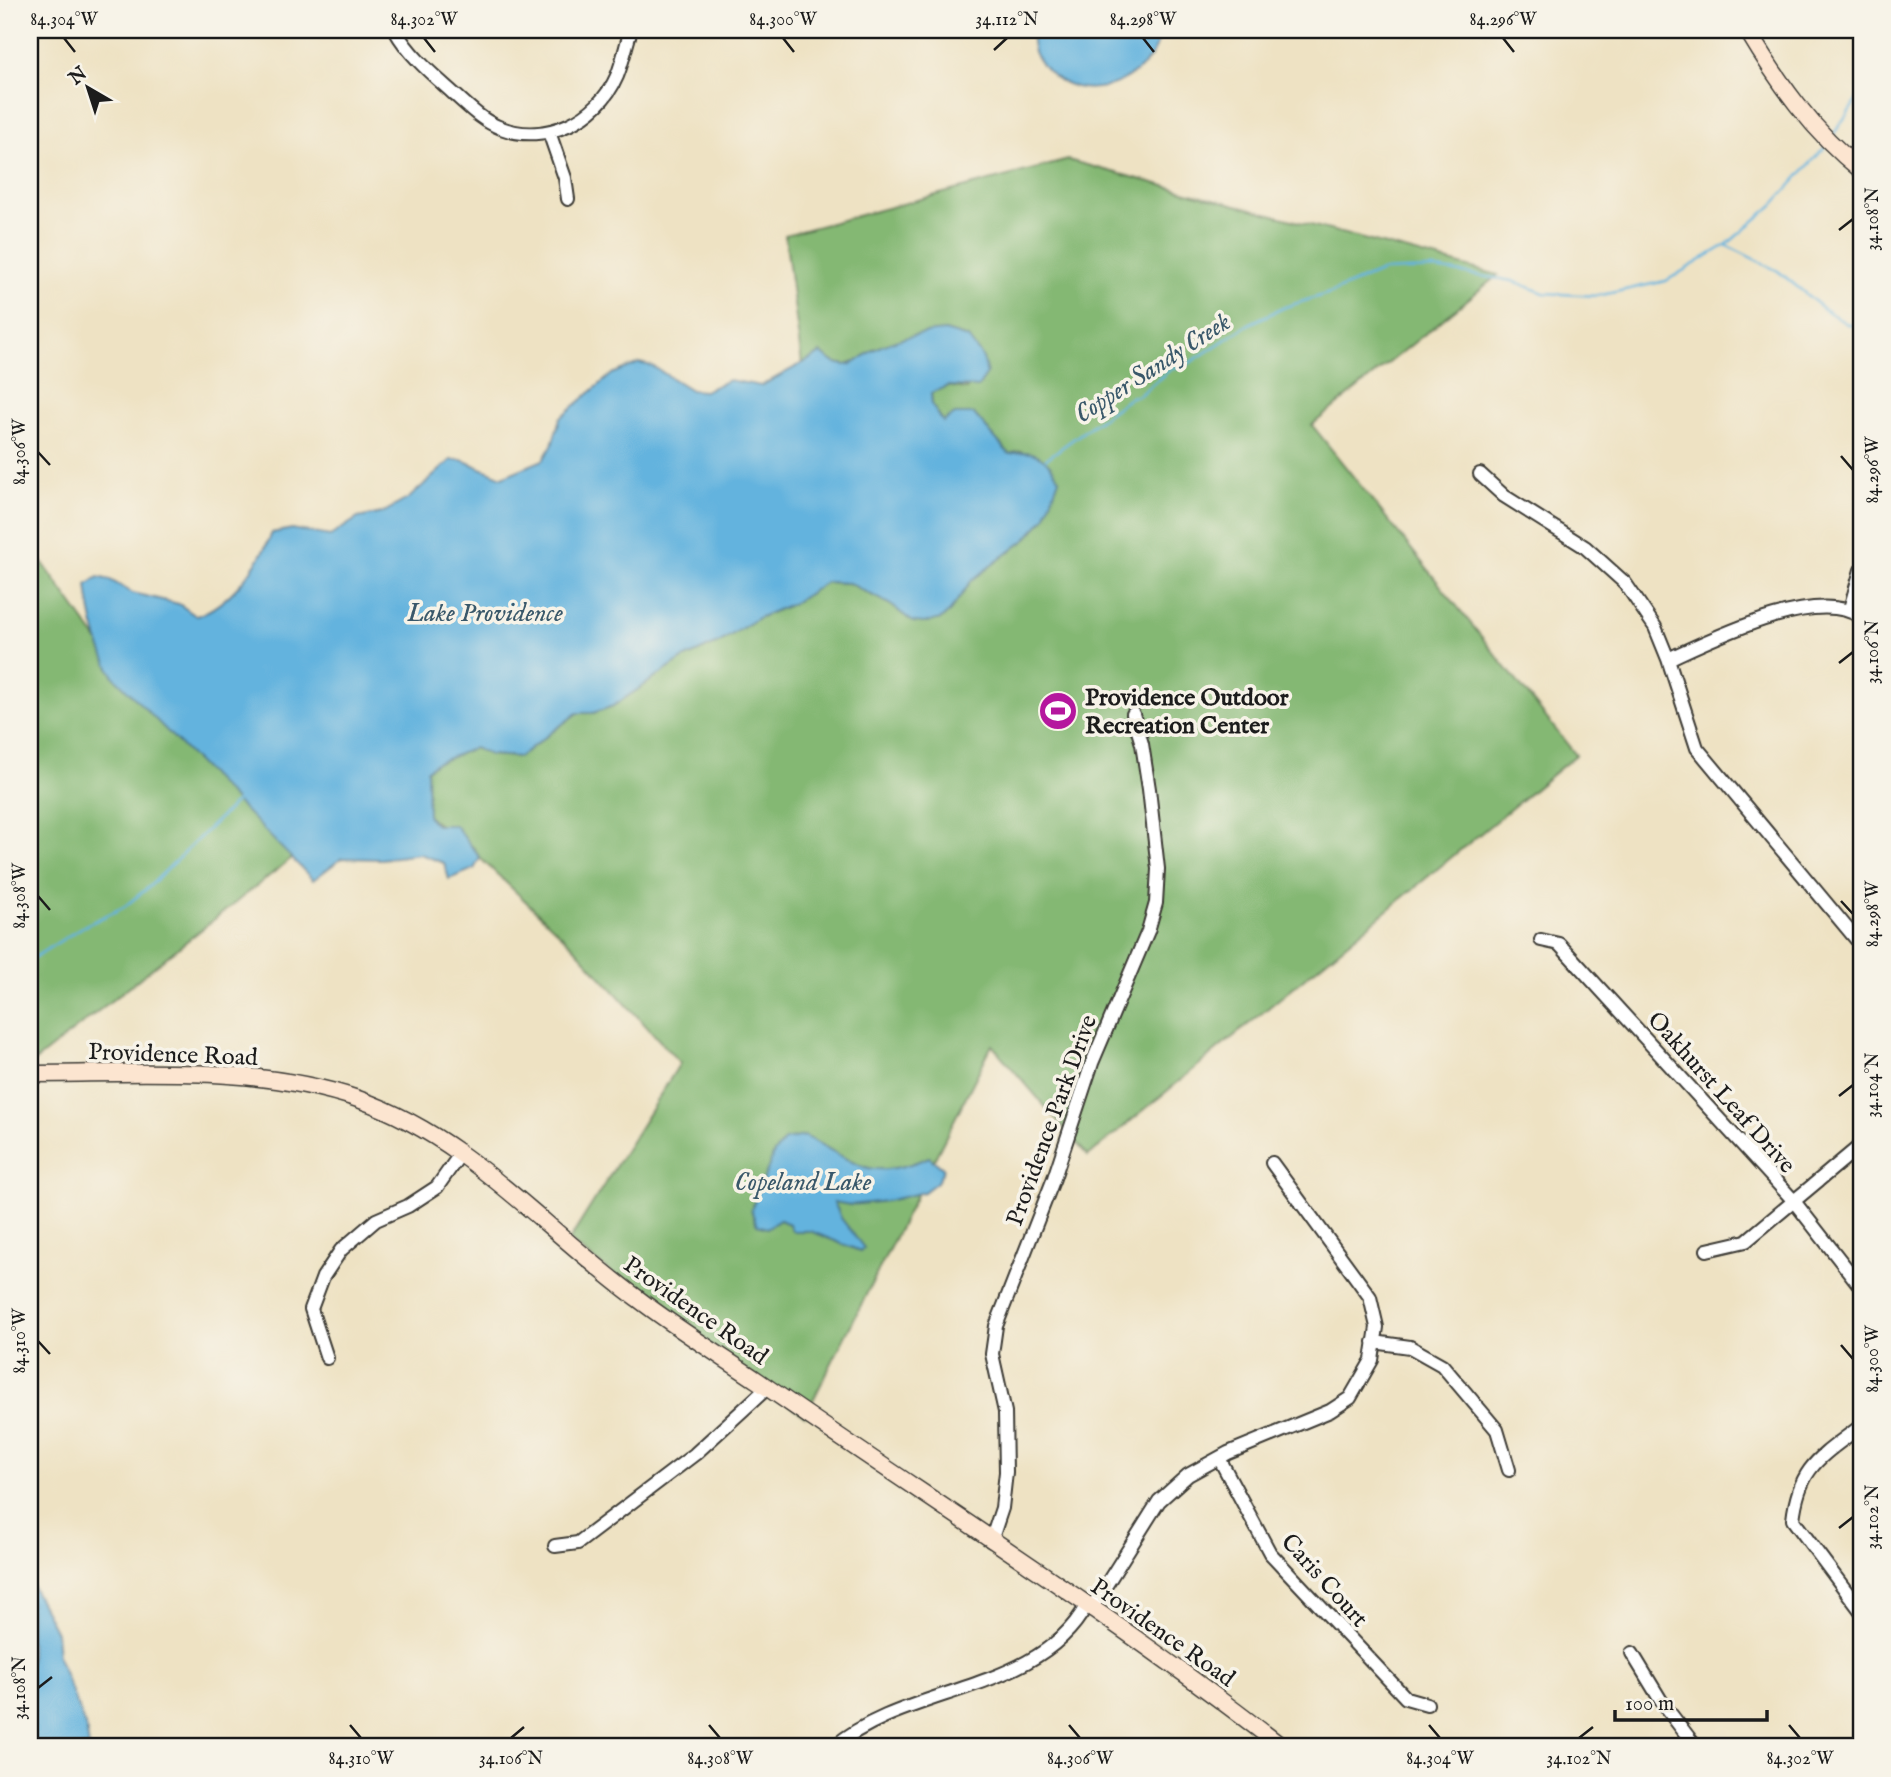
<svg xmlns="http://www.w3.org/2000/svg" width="1891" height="1777" font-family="'IM FELL English',serif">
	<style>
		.forest { fill: #84b873; stroke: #506a48; stroke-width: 2 }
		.water { fill: #64b3de; stroke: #40687d; stroke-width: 2 }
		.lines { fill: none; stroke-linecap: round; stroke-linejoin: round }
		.stream { stroke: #64b3de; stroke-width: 2.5 }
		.street-casing { stroke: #3c3a35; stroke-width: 16 }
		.secondary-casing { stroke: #3c3a35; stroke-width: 19 }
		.street { stroke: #fff; stroke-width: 12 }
		.secondary { stroke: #fce5d0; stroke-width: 16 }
		.ticks { fill: none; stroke: #1c1c1c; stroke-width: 2.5 }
		.labels { text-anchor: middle; stroke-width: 7; stroke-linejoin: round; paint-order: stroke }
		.poi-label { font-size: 24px; font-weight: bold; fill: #1c1c1c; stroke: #f7f3e8; text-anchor: start }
		.street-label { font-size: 24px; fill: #1c1c1c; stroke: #f7f3e8 }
		.water-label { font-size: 26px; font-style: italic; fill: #39586a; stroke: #f7f3e8 }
		.neatline { fill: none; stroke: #1c1c1c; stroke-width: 2.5 }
		.ticks-label { font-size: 18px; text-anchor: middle; fill: #1c1c1c }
	</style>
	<rect width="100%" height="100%" fill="#f7f3e8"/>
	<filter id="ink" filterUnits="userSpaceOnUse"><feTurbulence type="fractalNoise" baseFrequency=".0143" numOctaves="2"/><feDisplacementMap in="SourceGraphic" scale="14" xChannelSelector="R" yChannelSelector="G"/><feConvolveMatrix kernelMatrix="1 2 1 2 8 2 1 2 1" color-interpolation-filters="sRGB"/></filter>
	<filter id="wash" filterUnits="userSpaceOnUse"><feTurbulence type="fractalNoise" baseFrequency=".00686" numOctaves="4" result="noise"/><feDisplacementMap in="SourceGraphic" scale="28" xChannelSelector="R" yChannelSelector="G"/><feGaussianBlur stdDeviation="1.57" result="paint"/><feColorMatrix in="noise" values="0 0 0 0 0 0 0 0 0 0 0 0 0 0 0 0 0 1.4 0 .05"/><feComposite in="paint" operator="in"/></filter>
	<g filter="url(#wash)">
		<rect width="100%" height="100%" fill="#eee2c3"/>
		<path class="forest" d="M1068,160L1498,275L1312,425L1576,755L1088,1156L992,1045L805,1416L569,1241L680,1063L572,945L480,858L473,847L428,817L427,770L436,763L474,748L490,755L519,757L577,713H593L613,706L683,659L720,642L758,618L794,603L826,582L849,583L891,605L913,622L950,611L972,580L1025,540L1045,518L1021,451L1009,454L974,414L943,422L932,405L931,393L948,386L967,389L968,338L945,331L874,349L860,360L847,365L835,363L821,353L802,365L785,235Z
			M30,545L119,670L215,779L302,850L30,1065Z"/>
		<path class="water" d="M1031,30H1163C1158,39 1156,51 1149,59C1117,97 1063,101 1036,56C1031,48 1032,39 1031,30Z
			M945,331L968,338L983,358L987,374L978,387L948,386L931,393L932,405L943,422L955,414H974L1009,454C1033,448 1047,456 1059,479L1045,518L1025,540L972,580L950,611L941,619L924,623L913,622L891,605L849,583L826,582L794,603L758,618L720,642L683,659L613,706L593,713H577L519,757L490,755L474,748L436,763L427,770L428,817L436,825H455L480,858L474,869L449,879L444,863L420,854L381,859L342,858L313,880L114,677C99,650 90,616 87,585L98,577L110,580L133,593L179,604L196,616C230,605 259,564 272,533L292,529L330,536L358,518L382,513L409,498L451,460H462L502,477L543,460L552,445L560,418L612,374L639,363L652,366L691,390L704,391L729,380L761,386L821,353C829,359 835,365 846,365C858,364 865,354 875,349C895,339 923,332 945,331Z
			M804,1136C858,1162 866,1184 929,1157L944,1169L937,1182L924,1192L887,1201L850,1205L834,1202L841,1218L864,1248L860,1251L810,1231H792L789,1224L780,1220L767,1228L757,1225L751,1210L774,1153L785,1140Z
			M30,1582L56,1632L58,1657L86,1727L89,1747H30Z"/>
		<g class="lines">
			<path class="stream" d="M1833,135L1861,94
				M1726,245L1778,271L1824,309L1847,324L1861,328
				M1046,459L1131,397L1138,396L1172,368L1188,364L1249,324L1285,307L1333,292L1382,271L1436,269L1513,281L1544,293L1597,296L1666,281L1726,245L1773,205L1825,147
				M30,960L84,926L124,907L150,886L238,800"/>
		</g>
	</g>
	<g filter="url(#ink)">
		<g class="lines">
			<defs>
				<path id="street" d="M395,30C409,55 432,74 453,93C468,106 482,121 501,128C545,145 598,120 617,76C623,61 626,45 631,30
					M549,132L565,178L568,199
					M1480,474L1504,496L1585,547L1625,583L1655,627L1668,659L1697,748L1861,945
					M1850,609L1861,570
					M1668,659C1712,639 1817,586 1861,617
					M1541,940L1559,944L1793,1200L1861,1287
					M1707,1250L1746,1241L1861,1145
					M1374,1342L1410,1347L1442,1365L1497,1430L1509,1470
					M327,1358L311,1309L323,1277L341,1250L376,1220L408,1206L437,1187L461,1153
					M1861,1426C1821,1457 1799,1466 1793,1520L1861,1611
					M1219,1458L1270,1553L1406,1698L1427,1704
					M991,1541L1002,1508L1006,1472L1005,1412L992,1354L996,1326L1054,1178L1092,1063L1148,931L1156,903L1158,869L1149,789L1142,744L1133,714
					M555,1546L578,1543L695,1454L767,1388
					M1091,1609L1159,1501L1188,1475L1228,1453L1330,1411L1350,1398L1372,1360L1377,1327L1370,1297L1272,1163
					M1632,1653L1663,1704L1696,1747
					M834,1747C905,1686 1039,1693 1086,1606"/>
				<path id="secondary" d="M1747,30C1778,82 1813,132 1861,170
					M30,1074C138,1074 254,1064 358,1099C470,1138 544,1230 637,1298C676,1328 718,1354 758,1381C933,1502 1114,1616 1282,1747"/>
			</defs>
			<use href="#street" class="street-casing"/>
			<use href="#secondary" class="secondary-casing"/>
			<use href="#street" class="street"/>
			<use href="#secondary" class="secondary"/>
		</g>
	</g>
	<path class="ticks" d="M64,38L75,52M424,38L435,52M783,38L794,52M1143,38L1154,52M1503,38L1514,52M994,50L1007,38M1839,230L1853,219M38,452L50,465M1841,456L1853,470M1839,663L1853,652M38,896L50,910M1841,901L1853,914M1839,1096L1853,1085M38,1341L50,1354M1841,1345L1853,1359M1839,1528L1853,1517M38,1688L52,1677M350,1725L361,1738M709,1725L720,1738M1069,1725L1080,1738M1429,1725L1440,1738M1789,1725L1800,1738M511,1738L524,1727M1579,1738L1593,1727"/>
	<defs>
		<symbol id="stadium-disc" viewBox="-11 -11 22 22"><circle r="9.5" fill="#b5179e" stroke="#f7f3e8"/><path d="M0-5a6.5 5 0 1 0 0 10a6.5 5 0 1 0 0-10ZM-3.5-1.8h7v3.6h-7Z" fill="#fff"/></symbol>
	</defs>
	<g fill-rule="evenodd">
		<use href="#stadium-disc" x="1036" y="689" width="44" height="44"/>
	</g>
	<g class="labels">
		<g class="poi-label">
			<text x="1085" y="705">Providence Outdoor<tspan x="1085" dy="28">Recreation Center</tspan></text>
		</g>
		<g class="street-label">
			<text transform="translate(173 1054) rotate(2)" y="8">Providence Road</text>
			<text transform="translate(1722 1092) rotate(48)" y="8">Oakhurst Leaf Drive</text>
			<text transform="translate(1051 1120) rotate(-70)" y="8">Providence Park Drive</text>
			<text transform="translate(696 1310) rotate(35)" y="8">Providence Road</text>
			<text transform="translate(1325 1580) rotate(48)" y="8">Caris Court</text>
			<text transform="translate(1163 1632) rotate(35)" y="8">Providence Road</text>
		</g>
		<g class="water-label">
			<text transform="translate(1152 367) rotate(-33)" y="9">Copper Sandy Creek</text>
			<text x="485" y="621">Lake Providence</text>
			<text x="803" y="1190">Copeland Lake</text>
		</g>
	</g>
	<rect width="1891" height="1777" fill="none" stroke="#f7f3e8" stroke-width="77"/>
	<g transform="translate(88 88) rotate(321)" stroke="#f7f3e8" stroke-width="5" paint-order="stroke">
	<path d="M0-5L12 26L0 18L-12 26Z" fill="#1c1c1c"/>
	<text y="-10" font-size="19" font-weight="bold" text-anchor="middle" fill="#1c1c1c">N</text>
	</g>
	<path d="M1615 1710v10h152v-10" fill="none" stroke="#1c1c1c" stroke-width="3.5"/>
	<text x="1625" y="1710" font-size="21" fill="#1c1c1c" stroke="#f7f3e8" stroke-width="5" paint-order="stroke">100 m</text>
	<rect x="38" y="38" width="1815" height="1700" class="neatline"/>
	<g class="ticks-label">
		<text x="64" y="25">84.304°W</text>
		<text x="424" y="25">84.302°W</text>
		<text x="783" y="25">84.300°W</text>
		<text x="1007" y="25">34.112°N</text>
		<text x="1143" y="25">84.298°W</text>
		<text x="1503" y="25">84.296°W</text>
		<text transform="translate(1872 219) rotate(-90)" y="6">34.108°N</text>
		<text transform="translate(19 452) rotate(-90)" y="6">84.306°W</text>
		<text transform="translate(1872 470) rotate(-90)" y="6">84.296°W</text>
		<text transform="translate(1872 652) rotate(-90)" y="6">34.106°N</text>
		<text transform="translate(19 896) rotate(-90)" y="6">84.308°W</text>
		<text transform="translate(1872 914) rotate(-90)" y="6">84.298°W</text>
		<text transform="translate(1872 1085) rotate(-90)" y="6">34.104°N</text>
		<text transform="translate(19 1341) rotate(-90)" y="6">84.310°W</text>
		<text transform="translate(1872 1359) rotate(-90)" y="6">84.300°W</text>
		<text transform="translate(1872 1517) rotate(-90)" y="6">34.102°N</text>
		<text transform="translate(19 1688) rotate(-90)" y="6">34.108°N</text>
		<text x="361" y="1764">84.310°W</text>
		<text x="511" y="1764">34.106°N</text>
		<text x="720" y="1764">84.308°W</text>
		<text x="1080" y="1764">84.306°W</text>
		<text x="1440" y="1764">84.304°W</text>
		<text x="1579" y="1764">34.102°N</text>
		<text x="1800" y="1764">84.302°W</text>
	</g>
</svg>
